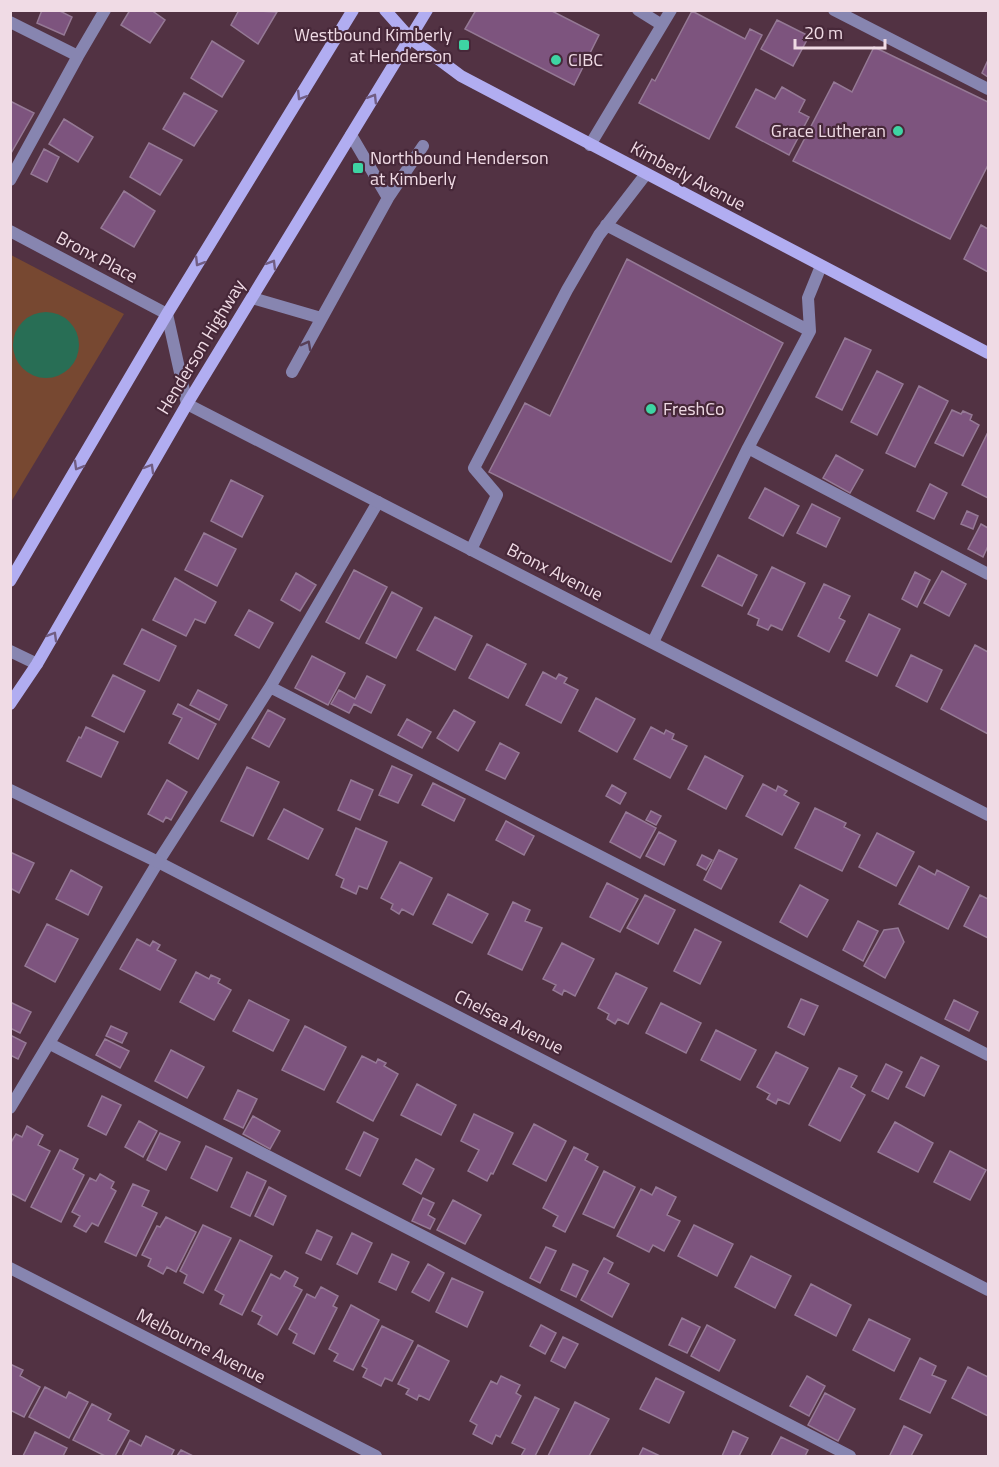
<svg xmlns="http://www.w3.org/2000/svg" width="999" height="1467" font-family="'Titillium Web',sans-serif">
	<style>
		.green { fill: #774831 }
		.water { fill: #286e55 }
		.building { fill: #7d547e; stroke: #957995; stroke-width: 1.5 }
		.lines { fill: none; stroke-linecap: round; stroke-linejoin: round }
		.lane { stroke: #8785b0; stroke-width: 12 }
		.street { stroke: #8785b0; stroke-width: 12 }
		.secondary { stroke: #b1adf1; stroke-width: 12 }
		.oneway { stroke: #715d83 }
		.oneway2 { stroke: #573f57 }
		.poi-dot { fill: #3ed4a3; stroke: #472839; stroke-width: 2 }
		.labels { text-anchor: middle; stroke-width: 4.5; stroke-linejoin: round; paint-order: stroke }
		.poi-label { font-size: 18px; fill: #f0dbe5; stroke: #472839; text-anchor: start }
		.street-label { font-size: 18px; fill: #f0dbe5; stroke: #472839 }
	</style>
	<rect width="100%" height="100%" fill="#523243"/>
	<path class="green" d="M11,255L124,314L11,502L10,255Z"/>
	<path class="water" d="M13 345a33 33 0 1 1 66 0a33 33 0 1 1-66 0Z"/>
	<path class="building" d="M42,10H58L72,17L64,35L37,23Z
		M130,10H151L165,20L150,43L121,25Z
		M239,10L277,12L258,44L231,25Z
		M476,10H550L599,35L574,85L465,29Z
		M692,11L745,39L750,29L762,35L709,139L639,103L652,79L655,81Z
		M777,20L809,36L793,66L761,49Z
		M212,41L244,61L222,97L191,78Z
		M874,47L988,102V165L950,239L793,161L834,82L852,92Z
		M988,60V77L982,73Z
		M782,87L805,100L799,112L809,117L789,155L736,127L756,89L775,99Z
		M184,93L217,111L194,146L163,129Z
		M10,101L34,113L10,155Z
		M64,119L93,137L78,162L49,144Z
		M149,143L182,160L160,195L130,177Z
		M44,149L59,157L47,182L31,174Z
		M124,191L155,211L134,247L101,228Z
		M981,225L988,229V272L964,259Z
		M627,259L783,343L671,562L489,472L525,403L550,416Z
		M845,338L871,350L842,410L816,397Z
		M877,371L903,384L877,435L851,422Z
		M919,386L948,401L915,467L886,453Z
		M952,410L961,414L963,411L972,415L970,420L979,425L963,456L935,443Z
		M988,432V498L962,485Z
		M836,455L863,470L850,493L823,478Z
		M231,480L263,496L242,537L211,521Z
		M930,484L947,493L934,519L917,511Z
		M765,488L799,506L783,536L749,518Z
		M812,504L840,518L826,547L797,533Z
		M967,511L978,516L973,529L961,524Z
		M981,524L988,528V546L983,557L968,549Z
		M204,533L236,549L217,586L185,570Z
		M718,555L757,575L742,606L702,586Z
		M772,567L805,583L782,630L771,625L768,630L757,625L759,619L748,614Z
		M354,570L387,587L359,639L326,622Z
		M942,571L966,584L949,616L924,603Z
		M915,572L930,580L917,607L902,599Z
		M296,573L316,585L300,611L281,600Z
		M175,578L216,602L205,623L195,619L186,636L153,620Z
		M824,584L850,596L839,618L845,621L829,652L798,636Z
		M392,592L422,608L396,658L366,643Z
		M249,610L273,623L259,648L235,635Z
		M869,614L900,629L877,676L846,661Z
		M435,617L472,636L455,670L417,650Z
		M142,629L176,646L159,681L124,664Z
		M487,644L526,664L508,698L469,678Z
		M975,645L988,652V734L941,709Z
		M911,655L942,670L927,702L896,686Z
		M312,656L345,673L328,705L295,688Z
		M543,672L556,679L559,674L567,678L564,683L578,690L561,723L526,705Z
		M113,675L145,691L124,732L92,716Z
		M367,676L385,685L371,713L354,704L349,713L331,704L339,690L355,699Z
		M198,690L227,705L219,720L190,705Z
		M596,698L635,719L617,752L579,731Z
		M178,704L216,724L198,759L169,743L182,718L173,714Z
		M268,710L285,719L269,747L252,738Z
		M454,710L475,722L458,751L437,738Z
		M407,719L431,732L422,748L398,735Z
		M86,727L118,742L101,777L67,761L79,737L81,738Z
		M651,727L664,734L666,730L674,734L672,739L687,746L670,778L634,759Z
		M500,743L519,753L505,779L486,770Z
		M705,756L743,776L726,809L688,789Z
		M392,766L412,775L398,803L379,795Z
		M247,767L279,782L253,836L221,821Z
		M167,780L187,792L171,820L166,817L163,822L148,814Z
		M351,780L373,790L360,820L338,810Z
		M433,783L465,799L454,821L422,805Z
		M763,784L776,791L778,786L787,791L784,795L799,803L782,835L746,816Z
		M612,785L626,793L620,804L606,796Z
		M815,808L846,823L844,827L860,835L842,871L795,848Z
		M284,809L323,829L308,859L268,839Z
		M651,811L661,816L656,825L646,820Z
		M626,812L656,828L640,858L610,842Z
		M506,821L534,836L524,855L496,840Z
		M356,828L387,842L367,889L359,886L356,894L341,887L344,879L336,875Z
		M659,832L676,841L664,865L646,856Z
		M877,833L914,852L896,886L859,867Z
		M719,850L737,859L721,889L704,880Z
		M10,852L34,863L19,893L10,888Z
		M702,855L712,860L706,870L697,865Z
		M400,862L432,878L413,915L402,909L399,914L391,909L393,904L381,898Z
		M919,866L935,875L937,870L969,887L948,929L899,904Z
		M71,870L102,887L88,915L56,899Z
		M607,883L638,899L620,932L590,917Z
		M800,885L828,900L807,937L780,922Z
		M448,894L488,914L472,943L433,924Z
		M645,895L675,910L658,944L627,928Z
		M980,895L988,899V938L964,926Z
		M513,902L530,910L525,921L542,928L522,970L488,954Z
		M858,921L878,931L863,961L843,950Z
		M47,924L78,939L55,982L25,966Z
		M898,928L904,942L885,978L864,966L884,930Z
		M695,929L721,942L700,984L674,971Z
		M137,939L150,946L153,941L160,945L157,950L176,960L160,990L120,969Z
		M562,943L594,959L575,996L564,990L562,995L553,990L556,985L543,979Z
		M196,972L209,979L211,975L220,979L218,983L231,990L214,1020L180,1002Z
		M616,973L647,988L628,1024L618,1019L615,1024L607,1019L609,1014L598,1008Z
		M801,999L818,1006L804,1035L788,1027Z
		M249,1000L289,1020L273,1051L233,1031Z
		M954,1000L978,1012L969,1031L945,1019Z
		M10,1002L31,1012L20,1033L10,1028Z
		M661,1003L701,1023L686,1053L646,1033Z
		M111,1026L127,1033L122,1043L106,1036Z
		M305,1026L346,1047L324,1090L282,1070Z
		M716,1030L756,1050L740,1080L701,1060Z
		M10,1035L26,1043L18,1059L10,1055Z
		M105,1039L129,1051L120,1068L96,1055Z
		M171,1050L204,1067L187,1098L155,1081Z
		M776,1052L808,1068L789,1104L778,1099L776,1104L767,1099L770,1094L757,1087Z
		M362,1056L376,1063L378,1059L386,1063L384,1066L398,1074L373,1121L337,1102Z
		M921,1057L939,1066L924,1096L906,1087Z
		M886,1064L902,1072L888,1099L872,1091Z
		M839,1068L857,1076L851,1087L865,1095L840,1141L809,1125Z
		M417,1084L456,1105L441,1135L401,1115Z
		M238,1090L257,1099L243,1128L224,1119Z
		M102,1096L121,1105L106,1135L88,1126Z
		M474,1114L513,1133L493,1174L491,1173L487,1181L468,1171L479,1150L461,1141Z
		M253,1116L280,1131L270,1149L243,1134Z
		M139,1121L157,1131L143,1157L125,1147Z
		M895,1122L933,1143L918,1172L878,1152Z
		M534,1124L566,1141L546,1181L513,1164Z
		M27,1126L43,1135L38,1145L50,1151L25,1201L10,1193V1144L16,1134L22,1137Z
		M364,1132L378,1139L360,1176L346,1169Z
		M160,1133L180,1142L166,1170L147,1160Z
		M206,1146L232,1158L217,1191L191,1178Z
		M574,1147L588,1154L585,1160L598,1167L565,1232L553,1226L558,1216L543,1208Z
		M60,1150L78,1159L73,1169L84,1175L61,1222L31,1207Z
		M950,1151L986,1170L970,1200L934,1182Z
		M416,1159L434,1169L421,1194L403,1184Z
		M604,1171L635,1187L614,1228L583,1214Z
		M247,1172L266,1181L250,1216L231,1207Z
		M100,1174L114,1182L111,1188L116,1191L98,1226L92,1223L86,1232L74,1226L80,1216L72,1212L90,1178L96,1181Z
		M133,1184L149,1191L142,1206L157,1213L136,1256L105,1242Z
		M269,1187L286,1196L273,1225L255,1216Z
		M656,1187L676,1197L667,1215L680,1221L664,1251L653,1245L649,1252L617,1236L641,1189L652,1195Z
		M423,1198L434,1203L428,1215L435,1219L430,1229L412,1221Z
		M453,1200L481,1215L465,1244L437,1230Z
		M166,1217L196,1232L176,1272L167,1267L163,1274L148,1266L151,1259L142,1255L157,1226L160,1227Z
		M203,1225L231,1238L203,1293L184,1283L187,1275L180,1271Z
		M694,1225L733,1244L717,1276L678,1256Z
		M317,1230L332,1237L321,1260L306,1253Z
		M352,1233L372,1243L357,1274L337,1264Z
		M240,1240L272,1256L242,1315L220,1304L224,1295L215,1290Z
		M546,1247L556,1251L540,1283L530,1278Z
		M392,1254L409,1262L396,1290L379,1282Z
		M751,1256L791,1276L775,1308L735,1287Z
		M604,1258L613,1263L608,1273L629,1284L612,1317L581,1300Z
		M428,1264L444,1273L429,1301L412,1292Z
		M573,1264L588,1271L576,1297L561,1290Z
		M285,1271L298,1278L294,1286L302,1290L277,1335L258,1324L262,1316L252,1311L271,1274L280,1279Z
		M452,1278L483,1292L467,1327L436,1312Z
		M811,1284L851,1305L836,1336L795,1315Z
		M321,1287L338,1296L333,1306L337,1308L314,1354L293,1343L297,1334L289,1329L307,1294L315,1298Z
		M351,1305L379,1320L353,1370L334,1361L338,1354L329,1349Z
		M682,1318L700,1327L687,1353L669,1345Z
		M869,1319L910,1339L894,1371L853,1350Z
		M541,1325L556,1333L545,1354L530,1346Z
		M707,1325L735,1340L719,1371L691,1356Z
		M382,1326L413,1341L392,1381L385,1378L381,1386L363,1377L367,1369L362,1366Z
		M563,1337L578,1344L565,1368L551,1361Z
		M418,1345L449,1361L429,1400L419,1395L417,1400L406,1394L409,1389L398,1384Z
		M920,1358L936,1366L932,1375L946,1381L930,1413L900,1399Z
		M10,1364L23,1370L20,1376L40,1387L24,1417L10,1410Z
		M968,1367L988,1377V1416L952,1398Z
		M501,1376L520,1385L516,1393L521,1396L500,1437L496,1435L492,1444L473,1434L477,1425L470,1421L491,1381L497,1384Z
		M807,1376L825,1386L809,1416L790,1406Z
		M656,1378L684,1392L669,1423L640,1409Z
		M45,1387L66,1398L69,1392L88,1402L69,1438L29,1417Z
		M825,1393L855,1409L838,1441L808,1425Z
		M535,1397L559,1409L535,1456H521L525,1449L512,1443Z
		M575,1402L609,1419L589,1456H548Z
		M92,1404L111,1414L108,1420L129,1431L115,1456H105L73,1440Z
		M904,1426L922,1435L911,1456H893L890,1455Z
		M733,1431L748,1438L739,1456H722Z
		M35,1432L67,1448L63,1456H23Z
		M146,1436L174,1450L171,1456H122L130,1440L141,1446Z
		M781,1437L808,1450L805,1456H771Z
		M643,1448L660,1456H639Z
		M181,1450L193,1456H177Z"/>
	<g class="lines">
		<path class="lane" d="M638,10L662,25
			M834,10L988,89
			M10,22L78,56
			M351,135L388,198
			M590,145L671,10
			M10,180L78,56L105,10
			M606,225L810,331
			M252,298L321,318
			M292,372L388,198L423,146
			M748,448L988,574
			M471,550L497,495L474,468L567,290L599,235L646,174
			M653,642L748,448L810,331L808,298L821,266
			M270,687L988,1055
			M50,1044L850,1456
			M10,1108L158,862L270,687L378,502"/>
		<path class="street" d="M10,231L167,314L187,404L988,815
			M10,651L37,664
			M10,790L158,862L988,1290
			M10,1268L376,1456"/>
		<path class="secondary" d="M385,10L410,38L461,76L988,353
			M10,581L167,314L353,10
			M10,704L37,664L187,404L427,10"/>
	</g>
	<defs><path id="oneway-chevron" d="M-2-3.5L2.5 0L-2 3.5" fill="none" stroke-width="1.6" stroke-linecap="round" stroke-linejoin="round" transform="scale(1.5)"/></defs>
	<g class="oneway">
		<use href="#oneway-chevron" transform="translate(301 96) rotate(122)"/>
		<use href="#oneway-chevron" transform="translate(373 98) rotate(-58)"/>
		<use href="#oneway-chevron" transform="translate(199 262) rotate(122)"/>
		<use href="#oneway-chevron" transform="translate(272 264) rotate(-59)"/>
		<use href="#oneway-chevron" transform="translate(78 466) rotate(120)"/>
		<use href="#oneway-chevron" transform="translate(150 468) rotate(-60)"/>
		<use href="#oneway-chevron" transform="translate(53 636) rotate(-60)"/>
	</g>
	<use class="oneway2" href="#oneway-chevron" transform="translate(307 345) rotate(-62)"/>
	<g class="poi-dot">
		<rect x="458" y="39" width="12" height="12" rx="3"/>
		<circle cx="556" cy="60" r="6"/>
		<circle cx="898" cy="131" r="6"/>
		<rect x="352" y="162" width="12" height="12" rx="3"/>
		<circle cx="651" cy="409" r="6"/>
	</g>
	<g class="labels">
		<g class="poi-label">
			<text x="452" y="41" text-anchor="end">Westbound Kimberly<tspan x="452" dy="21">at Henderson</tspan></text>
			<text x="568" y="66">CIBC</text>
			<text x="886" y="137" text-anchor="end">Grace Lutheran</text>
			<text x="370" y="164">Northbound Henderson<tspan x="370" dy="21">at Kimberly</tspan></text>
			<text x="663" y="415">FreshCo</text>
		</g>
		<g class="street-label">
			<text transform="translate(688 176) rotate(28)" y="6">Kimberly Avenue</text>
			<text transform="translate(97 257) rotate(28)" y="6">Bronx Place</text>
			<text transform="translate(201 347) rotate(-59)" y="6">Henderson Highway</text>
			<text transform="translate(555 572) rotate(27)" y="6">Bronx Avenue</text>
			<text transform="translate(509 1022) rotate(27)" y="6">Chelsea Avenue</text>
			<text transform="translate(201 1346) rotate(27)" y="6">Melbourne Avenue</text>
		</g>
	</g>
	<rect width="999" height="1467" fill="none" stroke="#f0dbe5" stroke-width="24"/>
	<path d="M795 39v9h90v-9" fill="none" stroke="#f0dbe5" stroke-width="3"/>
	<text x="804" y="39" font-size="18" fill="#f0dbe5" stroke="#472839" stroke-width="4.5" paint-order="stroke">20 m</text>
</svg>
